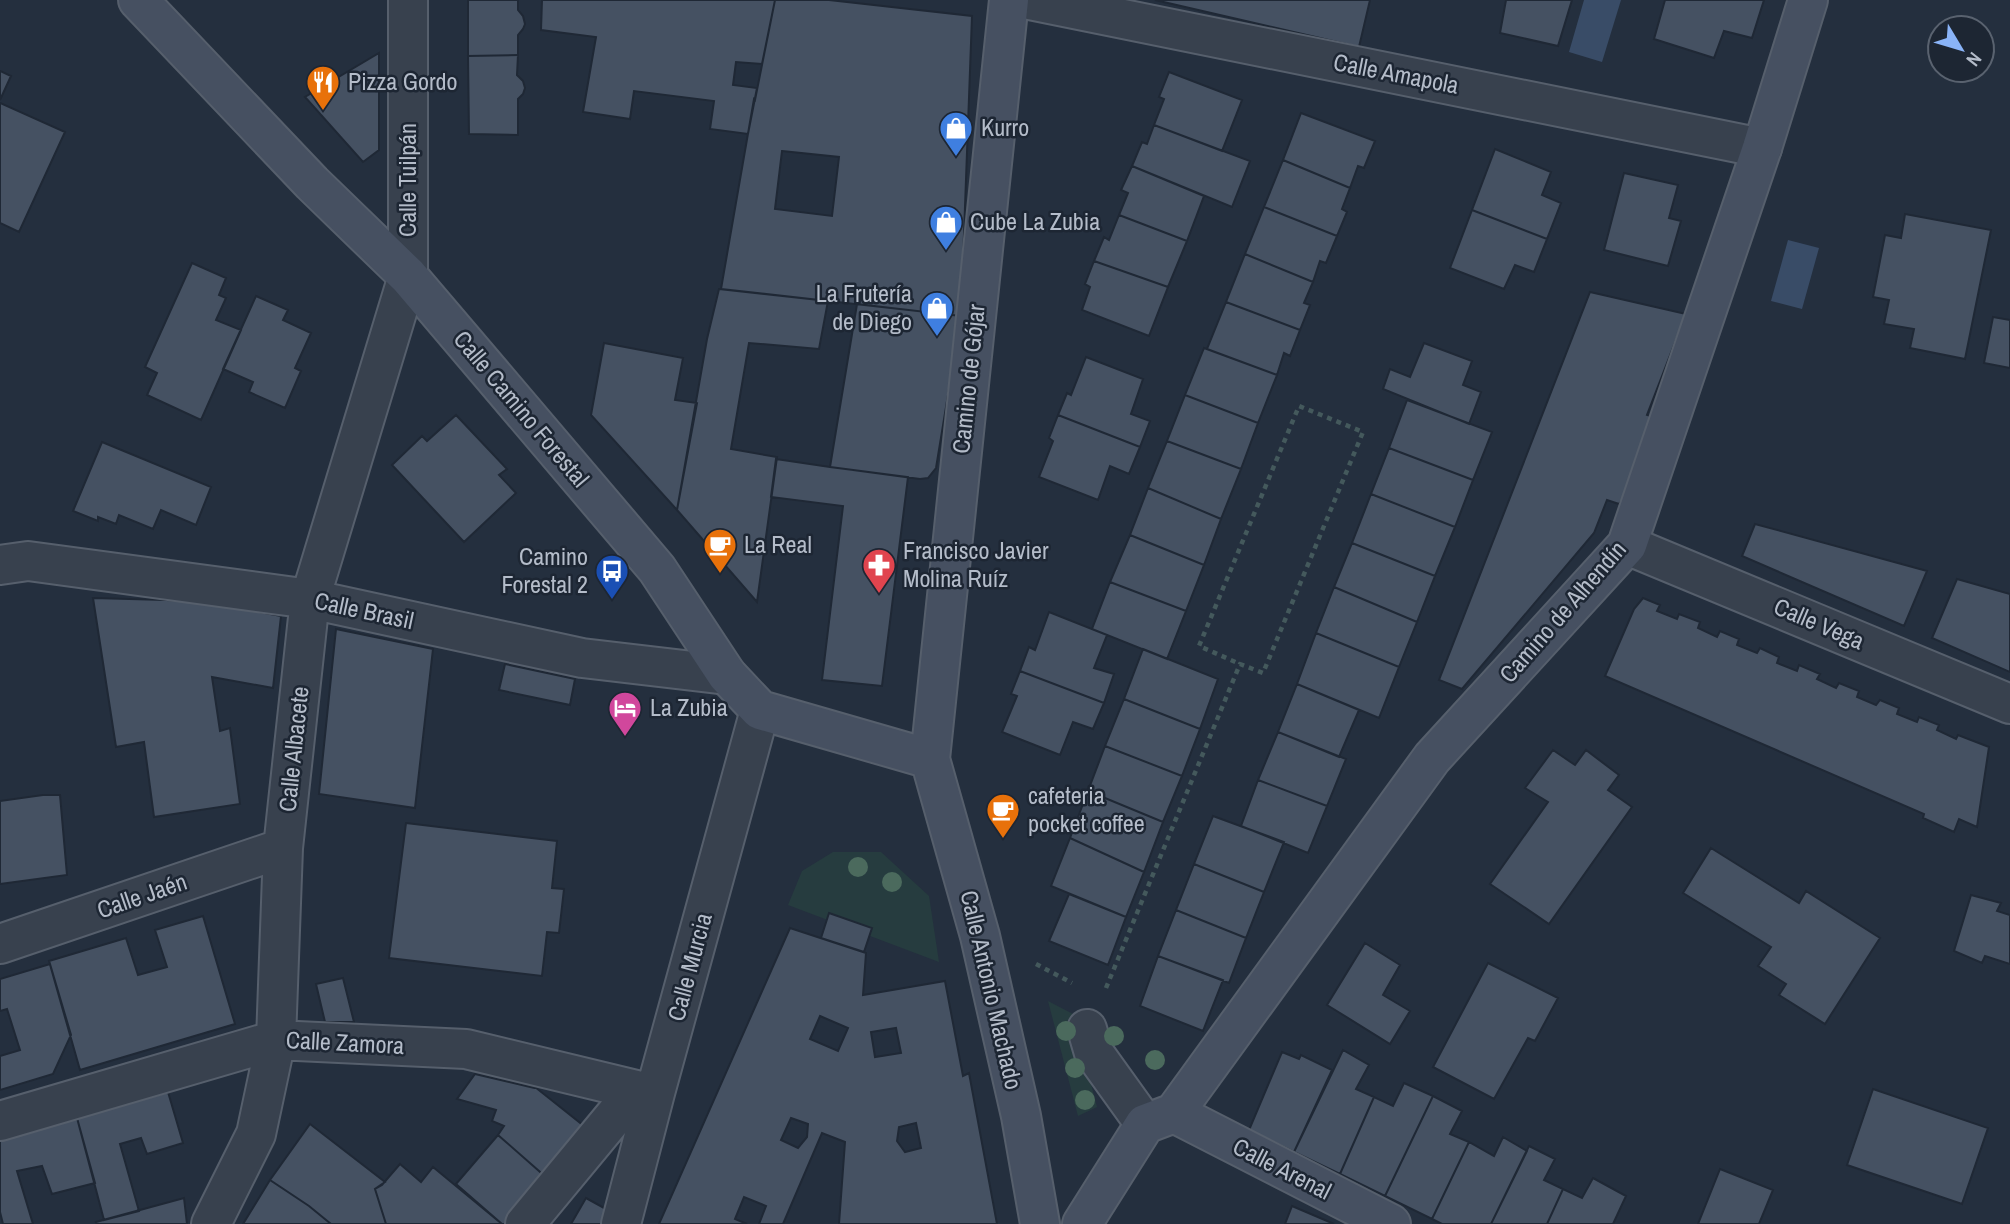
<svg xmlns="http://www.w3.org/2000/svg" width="2010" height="1224" font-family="'Archivo Narrow',sans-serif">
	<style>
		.green { fill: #263c3f }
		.water { fill: #394c67 }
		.building { fill: #455162; stroke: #1f2835; stroke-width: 2; fill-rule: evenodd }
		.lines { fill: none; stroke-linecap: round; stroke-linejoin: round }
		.street-casing { stroke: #565f6c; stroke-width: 42 }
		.secondary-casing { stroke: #565f6c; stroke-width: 42 }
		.path { stroke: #44595c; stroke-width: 4.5; stroke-dasharray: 5 5; stroke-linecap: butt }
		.street { stroke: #38414e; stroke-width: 38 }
		.secondary { stroke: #465061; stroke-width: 38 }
		.tree { fill: #4b6a5d }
		.labels { text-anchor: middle; stroke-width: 5; stroke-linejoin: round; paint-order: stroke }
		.street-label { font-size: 24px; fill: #b4bcc9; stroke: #1d2633 }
		.poi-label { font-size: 24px; fill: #b4bcc9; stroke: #1d2633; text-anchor: start }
	</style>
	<rect width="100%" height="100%" fill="#242f3e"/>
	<path class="green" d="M833,852H881L929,896L939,962L788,905L802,871Z
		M1048,1001L1073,1014L1097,1107L1078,1116Z"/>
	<path class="water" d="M1584,0H1621L1602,62L1569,52Z
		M1788,240L1819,248L1802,309L1771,301Z"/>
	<path class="building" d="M468,0H518V10L523,16L525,24L523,29L518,35V55L468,56Z
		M542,0H775L762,64L736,62L733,85L757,88L748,134L710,129L714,101L634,91L630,119L583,112L596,37L541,30Z
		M775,0H829L972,16L961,316L721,289L754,99L755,100ZM782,151L839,157L832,216L775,209Z
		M1155,0H1370L1359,47Z
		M1506,0H1572L1558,46L1500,33Z
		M1665,0H1764L1752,38L1724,31L1714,58L1654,39Z
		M379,53V150L363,162L305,97Z
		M518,55L517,75L523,81L525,88L523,94L518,99V135L469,134L468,56Z
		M0,71L11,76L0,100Z
		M1169,72L1242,100L1222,151L1154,125L1164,99L1159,97Z
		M0,103L65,132L19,232L0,223Z
		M1301,113L1375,141L1364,168L1358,166L1350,188L1283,160Z
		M1154,125L1250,161L1232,207L1132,166L1142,142L1147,144Z
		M1495,149L1551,172L1542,195L1561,203L1547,239L1472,210Z
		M1283,160L1350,188L1342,209L1347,212L1337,236L1264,207Z
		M1132,166L1204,196L1187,241L1119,215L1128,193L1121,190Z
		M1624,173L1678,185L1669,218L1681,221L1668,266L1604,250Z
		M1264,207L1337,236L1326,263L1320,261L1313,282L1245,254Z
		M1472,210L1547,239L1534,272L1515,265L1504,289L1450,268Z
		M1905,214L1991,230L1965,359L1910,348L1914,329L1884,324L1889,300L1873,297L1885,235L1901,238Z
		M1119,215L1187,241L1168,287L1094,261L1104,237L1109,240Z
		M1245,254L1313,282L1304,303L1310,305L1300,330L1226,302Z
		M1094,261L1168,287L1149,336L1082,310L1090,287L1085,284Z
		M192,263L226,278L219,295L226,298L216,320L241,330L201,420L147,395L157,373L145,367Z
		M719,289L828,301L819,349L749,343L731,449L777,457L757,602L677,510L707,339Z
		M1590,292L1686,314L1647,415L1668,422L1628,494L1619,504L1607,500L1594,533L1462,689L1439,680Z
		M256,296L288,310L283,320L311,333L295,368L301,371L285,408L249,392L253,382L223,369Z
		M1226,302L1300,330L1290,356L1284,353L1277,375L1207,349Z
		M857,304L961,316L936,468L928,478L920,479L830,467Z
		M1993,317L2010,320V368L1984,363Z
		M604,343L683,358L675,400L697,403L677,510L591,415Z
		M1424,343L1472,361L1463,385L1481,392L1469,424L1383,389L1390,369L1410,377Z
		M1204,348L1277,375L1258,423L1185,395Z
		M1086,357L1143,379L1131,414L1150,421L1140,447L1058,415L1067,393L1071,395Z
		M1185,395L1258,423L1241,469L1167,441Z
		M1407,400L1492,432L1473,480L1389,448Z
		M456,415L507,469L499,475L516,493L464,542L392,465L422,436L427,441Z
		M1058,415L1140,447L1129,474L1110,466L1098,500L1039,477L1053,441L1049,438Z
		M1167,441L1241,469L1221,519L1148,488Z
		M102,442L211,487L196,525L161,510L153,529L119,515L116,524L98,517V521L73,511Z
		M1389,448L1473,480L1455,527L1371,494Z
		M776,459L830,467L908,477L882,686L822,680L843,506L771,497Z
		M1148,488L1221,519L1204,565L1130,535Z
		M1371,494L1455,527L1435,576L1352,543Z
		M1755,524L1927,571L1904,626L1742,556Z
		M1130,535L1204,565L1186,611L1110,582Z
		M1352,543L1435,576L1417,622L1334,587Z
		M1957,579L2010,594V672L1932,638Z
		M1110,582L1186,611L1167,659L1092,629Z
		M1334,587L1417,622L1399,667L1316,633Z
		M93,598L202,601L281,616L273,688L212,677L220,731L230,728L240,804L154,817L144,742L116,747Z
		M1643,598L1660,605L1657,611L1677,619L1679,614L1700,622L1698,628L1717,637L1720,631L1739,639L1737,645L1757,653L1760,648L1779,657L1777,663L1797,671L1799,665L1820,674L1817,679L1836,688L1839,683L1859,691L1857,697L1876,705L1880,700L1899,708L1897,714L1917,722L1919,717L1939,725L1937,730L1956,739L1958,735L1989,747L1977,827L1959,819L1954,832L1923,818L1924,814L1605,676L1634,609Z
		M1049,612L1107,635L1094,668L1114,674L1104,703L1020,671L1029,647L1035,650Z
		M336,629L433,649L415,808L319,794Z
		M1316,633L1399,667L1379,718L1297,684Z
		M1143,649L1218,679L1200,729L1124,699Z
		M505,664L575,679L570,705L499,690Z
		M1020,671L1104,703L1093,729L1073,722L1060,755L1002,732L1017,696L1011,694Z
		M1297,684L1359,710L1339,757L1278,732Z
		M1124,699L1200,729L1182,776L1105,746Z
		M1278,732L1346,759L1327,806L1258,780Z
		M1105,746L1182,776L1163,822L1088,791Z
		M1553,750L1575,765L1586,750L1619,775L1608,790L1632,807L1549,924L1490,884L1548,802L1525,788Z
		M1258,780L1327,806L1308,853L1241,826Z
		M1088,791L1163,822L1144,872L1070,838Z
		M43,795H60L67,875L0,884V801Z
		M1213,816L1284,842L1264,892L1194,864Z
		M406,823L557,841L552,888L564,889L559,933L547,932L542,976L389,958Z
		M1070,838L1144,872L1126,917L1051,886Z
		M1711,848L1799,903L1806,891L1880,938L1825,1024L1779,995L1786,984L1758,966L1771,947L1683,893Z
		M1194,864L1264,892L1246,938L1176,910Z
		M1069,894L1126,917L1108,965L1049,941Z
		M1971,895L2001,903L1997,911L2010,915V964L1985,956L1982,963L1954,951Z
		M1176,910L1246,938L1229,983L1158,956Z
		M829,913L872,928L864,952L821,938Z
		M203,916L235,1024L80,1070L49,961L126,938L138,975L167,967L155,930Z
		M790,928L866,953L863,995L945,981L963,1076L969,1073L997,1224H839L845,1142L822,1133L783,1224H759L766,1206L744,1197L735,1219L747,1224H659ZM820,1016L848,1028L838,1051L810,1039ZM896,1028L901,1053L875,1057L871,1032ZM791,1118L808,1124L807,1137L798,1148L781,1140ZM916,1123L921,1148L905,1152L897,1141L899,1127Z
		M1365,943L1400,965L1383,995L1410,1011L1390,1044L1327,1005Z
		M1158,956L1223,980L1203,1031L1140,1006Z
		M1488,963L1558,998L1535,1041L1528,1038L1494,1099L1433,1067Z
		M50,964L71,1035L53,1074L0,1090V1056L20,1050L7,1009L0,1011V979Z
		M343,978L354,1022H325L316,984Z
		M1343,1050L1369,1065L1356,1089L1374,1097L1340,1174L1294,1152Z
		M1282,1052L1299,1059L1301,1055L1332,1070L1294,1152L1249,1130Z
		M475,1074L534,1088L535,1087L589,1130L547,1178L498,1135L504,1126L492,1121L496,1110L457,1099Z
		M1404,1083L1433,1096L1385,1196L1340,1174L1374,1097L1393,1106Z
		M1873,1089L1988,1128L1962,1204L1847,1165Z
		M168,1092L183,1143L147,1154L141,1138L120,1144L139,1211L104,1220L77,1118Z
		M1433,1096L1462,1111L1450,1134L1469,1142L1432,1219L1385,1196Z
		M77,1118L95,1183L52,1194L42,1166L17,1171L33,1224H3L0,1212V1139Z
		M310,1124L385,1182L375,1189L386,1224H331L309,1206L270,1180Z
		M498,1135L547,1178L506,1224H502L456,1184Z
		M1503,1137L1527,1151L1491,1224H1442L1432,1219L1469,1142L1494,1156Z
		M1529,1146L1555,1159L1544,1180L1563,1189L1547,1224H1491Z
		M400,1164L421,1182L433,1167L502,1224H386L375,1189L382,1185Z
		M1720,1169L1773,1190L1759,1224H1698Z
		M1593,1178L1626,1196L1613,1224H1547L1563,1189L1582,1198Z
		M270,1180L309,1206L331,1224H243Z
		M184,1198L187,1224H97L96,1222Z
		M586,1198L615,1214L612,1224H571Z
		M1292,1206L1334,1224H1285Z"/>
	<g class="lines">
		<defs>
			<path id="street" d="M1029,0L1762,148
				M1627,545L2010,704
				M0,565L28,561L310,599L582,658L727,675
				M0,944L283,848
				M1087,1029L1094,1053L1145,1124
				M0,1121L276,1040L466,1049L636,1090L655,1093
				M211,1224L256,1134L276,1040L283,848L310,599L408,276V0
				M525,1224L636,1090
				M621,1224L655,1093L760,710"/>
			<path id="secondary" d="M138,0L312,183L408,276L657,569L727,675L760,710L930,759
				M1009,0L930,759L980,936L1021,1116L1040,1224
				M1174,1113L1391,1224
				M1082,1224L1145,1124L1174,1113L1432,758L1627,545L1762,148L1808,0"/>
		</defs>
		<use href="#street" class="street-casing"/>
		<use href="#secondary" class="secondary-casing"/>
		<path class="path" d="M1036,964L1072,983
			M1106,988L1240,664L1263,673L1363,432L1299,406L1199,646L1240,664"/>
		<use href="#street" class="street"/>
		<use href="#secondary" class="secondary"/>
	</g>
	<g class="tree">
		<circle cx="858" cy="867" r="10"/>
		<circle cx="892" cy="882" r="10"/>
		<circle cx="1066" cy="1031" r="10"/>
		<circle cx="1114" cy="1036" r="10"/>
		<circle cx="1155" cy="1060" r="10"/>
		<circle cx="1075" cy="1068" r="10"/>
		<circle cx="1085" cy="1100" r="10"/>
	</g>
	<defs>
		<symbol id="restaurant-pin" viewBox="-11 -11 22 30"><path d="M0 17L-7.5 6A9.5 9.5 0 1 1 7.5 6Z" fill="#e8710a" stroke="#1d2633"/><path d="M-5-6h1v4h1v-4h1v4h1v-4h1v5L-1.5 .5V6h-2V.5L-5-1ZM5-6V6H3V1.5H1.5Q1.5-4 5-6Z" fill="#fff"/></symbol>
		<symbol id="shop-pin" viewBox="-11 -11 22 30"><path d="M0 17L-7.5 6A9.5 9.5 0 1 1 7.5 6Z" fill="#3f7fe0" stroke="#1d2633"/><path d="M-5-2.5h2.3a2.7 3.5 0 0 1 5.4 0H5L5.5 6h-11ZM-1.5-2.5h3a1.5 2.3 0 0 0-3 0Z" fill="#fff"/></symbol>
		<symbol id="cafe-pin" viewBox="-11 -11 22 30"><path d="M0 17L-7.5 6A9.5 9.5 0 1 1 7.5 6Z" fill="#e8710a" stroke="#1d2633"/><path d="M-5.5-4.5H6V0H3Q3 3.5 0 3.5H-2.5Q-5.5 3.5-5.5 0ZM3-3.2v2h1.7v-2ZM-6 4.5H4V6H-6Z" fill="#fff"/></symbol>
		<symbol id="pharmacy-pin" viewBox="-11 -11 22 30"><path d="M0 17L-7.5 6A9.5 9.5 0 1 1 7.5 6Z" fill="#e0444e" stroke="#1d2633"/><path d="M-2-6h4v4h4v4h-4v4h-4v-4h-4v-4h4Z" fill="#fff"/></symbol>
		<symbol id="bus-pin" viewBox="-11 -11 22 30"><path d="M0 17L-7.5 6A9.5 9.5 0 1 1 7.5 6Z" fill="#1a4fb4" stroke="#1d2633"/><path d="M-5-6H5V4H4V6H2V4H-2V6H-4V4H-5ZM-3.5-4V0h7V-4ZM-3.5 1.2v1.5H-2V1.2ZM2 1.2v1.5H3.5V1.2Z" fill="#fff"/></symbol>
		<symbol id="hotel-pin" viewBox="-11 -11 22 30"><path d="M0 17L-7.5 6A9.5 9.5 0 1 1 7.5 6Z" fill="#d1479c" stroke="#1d2633"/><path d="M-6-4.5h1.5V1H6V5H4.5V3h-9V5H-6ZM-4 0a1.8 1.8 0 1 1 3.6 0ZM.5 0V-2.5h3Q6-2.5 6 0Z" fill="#fff"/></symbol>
	</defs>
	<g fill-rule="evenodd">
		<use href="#restaurant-pin" x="304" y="63" width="38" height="52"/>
		<use href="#shop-pin" x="937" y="109" width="38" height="52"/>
		<use href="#shop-pin" x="927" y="203" width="38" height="52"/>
		<use href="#shop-pin" x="918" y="289" width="38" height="52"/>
		<use href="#cafe-pin" x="701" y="526" width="38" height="52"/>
		<use href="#pharmacy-pin" x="860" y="546" width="38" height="52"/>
		<use href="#bus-pin" x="593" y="552" width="38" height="52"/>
		<use href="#hotel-pin" x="606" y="689" width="38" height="52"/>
		<use href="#cafe-pin" x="984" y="791" width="38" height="52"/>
	</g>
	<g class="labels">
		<g class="street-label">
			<text transform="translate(1396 74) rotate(11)" y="8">Calle Amapola</text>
			<text transform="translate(408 180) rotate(-90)" y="8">Calle Tuilpán</text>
			<text transform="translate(969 379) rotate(-84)" y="8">Camino de Gójar</text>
			<text transform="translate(521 409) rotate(50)" y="8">Calle Camino Forestal</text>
			<text transform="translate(364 611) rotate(12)" y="8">Calle Brasil</text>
			<text transform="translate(1563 612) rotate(-49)" y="8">Camino de Alhendín</text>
			<text transform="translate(1819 624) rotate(23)" y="8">Calle Vega</text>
			<text transform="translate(294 749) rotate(-84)" y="8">Calle Albacete</text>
			<text transform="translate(142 896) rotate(-19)" y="8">Calle Jaén</text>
			<text transform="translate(690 967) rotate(-75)" y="8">Calle Murcia</text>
			<text transform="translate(991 990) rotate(77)" y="8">Calle Antonio Machado</text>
			<text transform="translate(345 1043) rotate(3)" y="8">Calle Zamora</text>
			<text transform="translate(1282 1169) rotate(27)" y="8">Calle Arenal</text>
		</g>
		<g class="poi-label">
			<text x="348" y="90">Pizza Gordo</text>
			<text x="981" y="136">Kurro</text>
			<text x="970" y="230">Cube La Zubia</text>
			<text x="912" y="302" text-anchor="end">La Frutería<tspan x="912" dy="28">de Diego</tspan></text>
			<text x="744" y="553">La Real</text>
			<text x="903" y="559">Francisco Javier<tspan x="903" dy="28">Molina Ruíz</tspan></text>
			<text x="588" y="565" text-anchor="end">Camino<tspan x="588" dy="28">Forestal 2</tspan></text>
			<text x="650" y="716">La Zubia</text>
			<text x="1028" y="804">cafeteria<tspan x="1028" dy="28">pocket coffee</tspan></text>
		</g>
	</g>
	<g transform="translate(1961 49) rotate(128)"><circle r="33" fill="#1d2633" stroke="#59626f" stroke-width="2"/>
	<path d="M0-5L12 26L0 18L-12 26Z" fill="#8ab4f8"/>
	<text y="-10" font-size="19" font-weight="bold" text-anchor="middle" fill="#b4bcc9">N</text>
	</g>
</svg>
